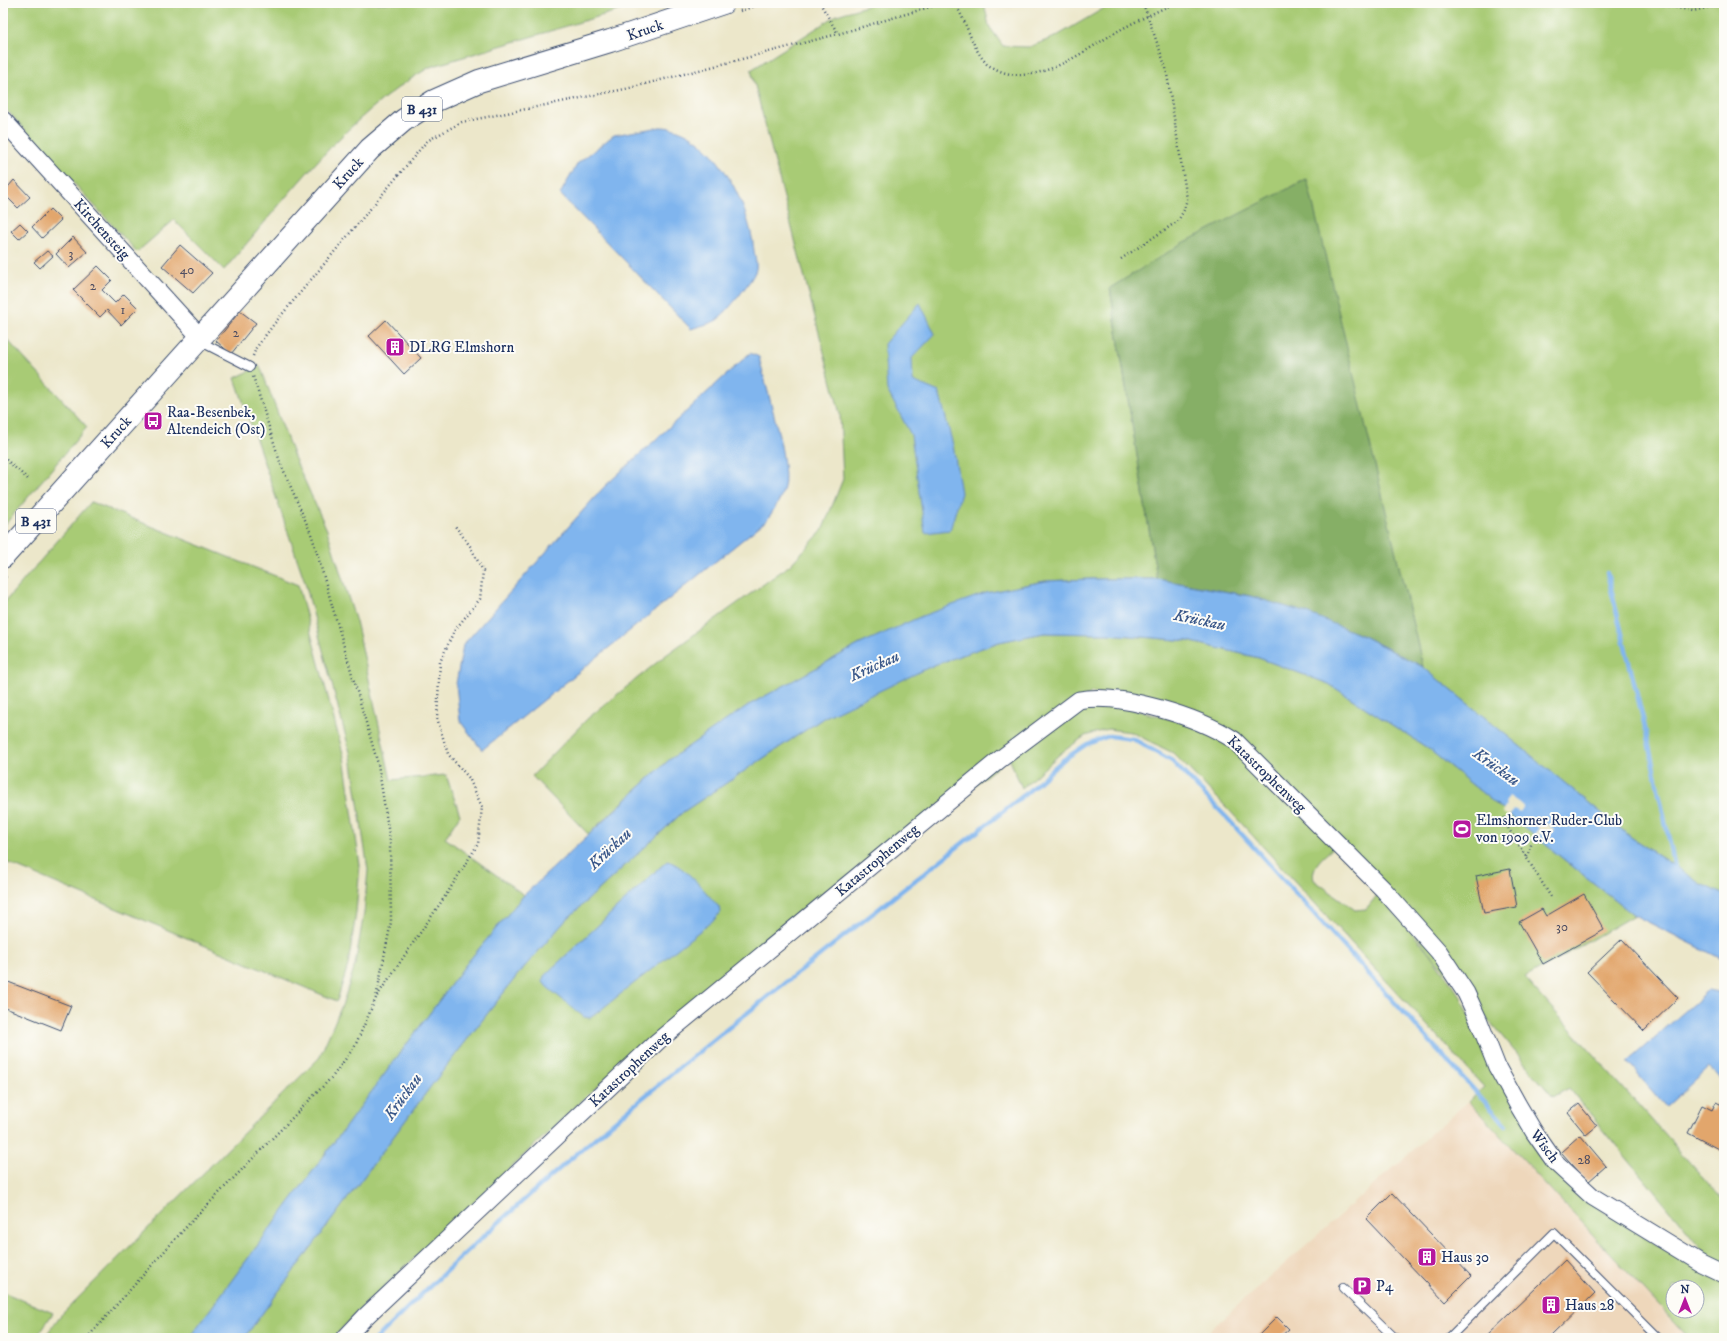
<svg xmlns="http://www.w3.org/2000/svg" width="1727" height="1341" font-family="'IM FELL DW Pica',serif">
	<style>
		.built { fill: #eed7bb }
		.green { fill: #a8cb75; stroke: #627d6a; fill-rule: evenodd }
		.forest { fill: #86af66; stroke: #506f62 }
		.water { fill: #80b5ee; stroke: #4e72a6 }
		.pier { fill: #ece7ca }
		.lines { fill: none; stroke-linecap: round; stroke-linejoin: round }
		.stream { stroke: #80b5ee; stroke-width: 4.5 }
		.building { fill: #e2a66c }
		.service-casing { stroke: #3a4b6e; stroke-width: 10 }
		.minor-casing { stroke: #3a4b6e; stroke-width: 19 }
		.primary-casing { stroke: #3a4b6e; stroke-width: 24 }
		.path { stroke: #3a4b6e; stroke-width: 2.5; stroke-dasharray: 1 3; stroke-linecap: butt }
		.service { stroke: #fff; stroke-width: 8 }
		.minor { stroke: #fff; stroke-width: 17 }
		.primary { stroke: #fff; stroke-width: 22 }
		.labels { text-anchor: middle; stroke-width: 4; stroke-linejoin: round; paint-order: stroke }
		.number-label { font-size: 13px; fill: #4d4d62 }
		.shield { fill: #fdfcf7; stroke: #5f6c8c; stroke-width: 1 }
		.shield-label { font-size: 14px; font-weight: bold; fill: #1b2f5e }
		.street-label { font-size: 15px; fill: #1b2f5e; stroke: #fdfcf7 }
		.poi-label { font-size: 15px; fill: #1b2f5e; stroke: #fdfcf7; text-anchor: start }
		.water-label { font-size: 16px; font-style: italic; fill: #395789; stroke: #fdfcf7 }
	</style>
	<rect width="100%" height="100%" fill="#fdfcf7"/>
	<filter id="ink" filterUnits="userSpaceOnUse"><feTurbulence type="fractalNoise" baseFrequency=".025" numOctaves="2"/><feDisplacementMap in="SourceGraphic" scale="8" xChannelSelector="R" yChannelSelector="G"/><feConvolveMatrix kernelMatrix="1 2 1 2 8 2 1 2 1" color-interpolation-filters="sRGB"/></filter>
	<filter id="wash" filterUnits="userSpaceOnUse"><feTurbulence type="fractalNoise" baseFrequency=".012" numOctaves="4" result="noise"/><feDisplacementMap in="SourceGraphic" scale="16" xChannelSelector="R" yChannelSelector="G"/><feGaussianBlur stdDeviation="0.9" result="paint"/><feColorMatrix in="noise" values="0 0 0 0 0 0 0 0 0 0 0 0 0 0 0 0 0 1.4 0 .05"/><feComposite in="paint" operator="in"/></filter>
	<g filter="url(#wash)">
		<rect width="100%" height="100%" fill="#ece7ca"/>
		<path class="built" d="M1468,1101L1689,1338H1201L1402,1160Z"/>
		<path class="green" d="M3,3H636L637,5L430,67C346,115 287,198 224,270L174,220L137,252L3,106Z
			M876,3H984L989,26L1003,46L1029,47L1055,37L1113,3H1724V895L1703,885L1632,838L1423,667L1306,179L1110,288L1157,579H1091L1045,581L986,593L860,644L747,706L669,760L588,834L532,776L587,719L666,655L790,565L822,531L843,479L840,414L751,70L837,15Z
			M3,335L87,427L3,527Z
			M260,366L294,457L327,530L357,625L391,780L446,775L460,815L445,838L524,895L467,963L189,1338H44L60,1316L319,1058L343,1003L355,965L364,913L368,870L351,756L304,579L235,378Z
			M91,502L298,585L344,757L360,865L356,913L348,965L337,1001L3,861V604Z
			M1044,633L1108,634L1188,641L1259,658L1329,684L1426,747L1567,862L1634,915L1525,978L1724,1201V1264L1705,1253L1569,1088L1553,1097L1480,1010L1235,733L1092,692L618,1067L359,1310L333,1338H244L431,1086L519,973L566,920L683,812L825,717L881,688L934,665L999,642ZM667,861L715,918L590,1018L544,976Z
			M1108,703L1189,724L1233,747L1335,846C1325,856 1310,865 1314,880L1355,910L1366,909L1378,894L1410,926L1461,997L1492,1071L1590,1203L1709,1277L1724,1280V1338H1689L1468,1101L1484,1087L1230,811L1173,753L1131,732L1108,729L1085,736L1061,753L1022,788L1009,758L1075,709ZM1673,1287H1697V1311H1673Z
			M3,1292L53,1313L36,1338H3Z"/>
		<path class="forest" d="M1307,179L1423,667L1363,636L1250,596L1157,579L1110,288L1183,243Z"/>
		<path class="water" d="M660,127C713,127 750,206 754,251C755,256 757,264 756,269C755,278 725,314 717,320C710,324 699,326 691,329L560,194L578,163L614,135Z
			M920,303L935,334L912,358L913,381L939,392L953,445L961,493L950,530L925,533L911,435L887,390L884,344Z
			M750,353L759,357C765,385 790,462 784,487C781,500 774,509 767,520L482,750L460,721L456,684L463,645L604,487Z
			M1091,579H1157L1250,596L1307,613L1363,636L1423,667L1632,838L1703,885L1724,895V960L1634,915L1567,862L1426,747L1329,684L1259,658L1188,641L1108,634L1044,633L999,642L934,665L825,717L683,812L620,870L566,920L519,973L431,1086L244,1338H189L467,963L524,895L669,760L747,706L860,644L922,616L986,593L1045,581Z
			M667,861C685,865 706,893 719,907L720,912L716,918L598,1012L590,1018L584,1017L547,987L543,982L544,976Z
			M1709,990L1724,993V1083L1709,1067L1666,1107L1627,1062Z"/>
		<path class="pier" d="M1509,796L1524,806L1520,812L1514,809L1509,817L1502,812L1507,805L1505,803Z
			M1538,817L1554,829L1550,836L1543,831L1536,840L1532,837L1539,828L1533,823Z"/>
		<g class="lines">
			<path class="stream" d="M1607,573L1644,723L1676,872
				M377,1338C576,1139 803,969 1024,795L1063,760L1087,744L1109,736L1133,739L1172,761L1228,819L1506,1125"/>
		</g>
		<g id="blocks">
			<path class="building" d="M14,180L30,197L18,208L3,193Z
				M50,209L61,220L42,238L32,227Z
				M20,223L28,231L19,239L11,231Z
				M73,237L87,252L69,268L56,254Z
				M180,245L212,273L193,293L162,266Z
				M47,251L53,256L40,268L34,262Z
				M98,266L112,280L102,290L115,303L124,294L138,308L121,325L107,310L100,317L73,290Z
				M240,311L256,323L231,354L216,341Z
				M386,320L421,358L404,374L369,336Z
				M1510,869L1517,907L1484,913L1476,876Z
				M1584,894L1604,930L1543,964L1519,922L1542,909L1546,916Z
				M1622,939L1678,998L1644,1031L1587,972Z
				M3,980L71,1006L61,1030L3,1007Z
				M1716,1102L1724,1106V1152L1688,1133L1702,1105L1712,1110Z
				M1579,1104L1597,1126L1586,1135L1568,1113Z
				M1580,1135L1606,1166L1588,1182L1561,1152Z
				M1392,1193L1471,1276L1445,1302L1366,1219Z
				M1565,1260L1595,1293L1549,1338H1484Z
				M1277,1317L1289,1329L1279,1338H1256Z"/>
		</g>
	</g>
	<g filter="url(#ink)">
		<use href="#blocks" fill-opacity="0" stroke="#3a4b6e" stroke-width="1"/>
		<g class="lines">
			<defs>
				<path id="service" d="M201,338L207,345L250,367
					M1343,1288L1395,1338
					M1449,1338L1554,1233L1659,1338"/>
				<path id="minor" d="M3,120L200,337
					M345,1338L365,1317L658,1041L999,760L1079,700C1120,692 1199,717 1234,740L1383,889L1439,952L1466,993L1478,1019L1497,1067L1518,1105L1534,1132L1555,1162L1593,1197L1701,1263L1724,1274"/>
				<path id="primary" d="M3,557L370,149L404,120L434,101L479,81L610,41L723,3"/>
			</defs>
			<use href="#service" class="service-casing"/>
			<use href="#minor" class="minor-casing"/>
			<use href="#primary" class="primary-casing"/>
			<path class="path" d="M820,3L838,34
				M1652,3L1693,11L1724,4
				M740,11L764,3
				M1121,259L1178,221L1184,210L1187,199L1166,68L1143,3
				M253,356L256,348L274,324L427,141L462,122L630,88L838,34L940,4H955C967,22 971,46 986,63C988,66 993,67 996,69C1035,90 1085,50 1118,31C1136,21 1156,12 1175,3
				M3,457L29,480
				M3,580L7,575
				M1505,817V823L1551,897
				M1527,857L1532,842
				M377,996L448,892L478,844L482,807L469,778L448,754L437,718L440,662L454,631L480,599L483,571L470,546L455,526
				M87,1338L187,1226L333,1076L355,1046L376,998L391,922L390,841L378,764L312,536L280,462L253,376"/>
			<use href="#service" class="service"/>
			<use href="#minor" class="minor"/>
			<use href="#primary" class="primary"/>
		</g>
	</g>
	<defs>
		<symbol id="building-square" viewBox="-11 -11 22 22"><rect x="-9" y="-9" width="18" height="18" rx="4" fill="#b5179e" stroke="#fdfcf7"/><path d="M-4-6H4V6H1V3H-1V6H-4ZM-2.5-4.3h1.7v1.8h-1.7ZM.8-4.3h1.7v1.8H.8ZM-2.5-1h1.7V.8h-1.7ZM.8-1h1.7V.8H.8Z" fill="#fff"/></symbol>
		<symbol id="bus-square" viewBox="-11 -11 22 22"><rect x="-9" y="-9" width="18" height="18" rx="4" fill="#b5179e" stroke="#fdfcf7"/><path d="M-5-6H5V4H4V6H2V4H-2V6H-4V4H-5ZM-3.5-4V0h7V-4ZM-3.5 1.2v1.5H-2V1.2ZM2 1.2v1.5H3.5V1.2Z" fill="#fff"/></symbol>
		<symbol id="stadium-square" viewBox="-11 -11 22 22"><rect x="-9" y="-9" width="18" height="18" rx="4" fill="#b5179e" stroke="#fdfcf7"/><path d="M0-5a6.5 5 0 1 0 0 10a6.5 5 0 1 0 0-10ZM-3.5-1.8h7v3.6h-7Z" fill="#fff"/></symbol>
		<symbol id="parking-square" viewBox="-11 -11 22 22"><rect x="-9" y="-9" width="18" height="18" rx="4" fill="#b5179e" stroke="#fdfcf7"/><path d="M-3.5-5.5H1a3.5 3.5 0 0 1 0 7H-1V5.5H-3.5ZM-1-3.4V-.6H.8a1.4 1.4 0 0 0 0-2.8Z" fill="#fff"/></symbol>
	</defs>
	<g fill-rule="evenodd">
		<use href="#building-square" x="384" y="336" width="22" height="22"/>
		<use href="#bus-square" x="142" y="410" width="22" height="22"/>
		<use href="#stadium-square" x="1451" y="818" width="22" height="22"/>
		<use href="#building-square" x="1416" y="1246" width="22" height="22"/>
		<use href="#parking-square" x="1351" y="1275" width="22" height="22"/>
		<use href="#building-square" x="1540" y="1294" width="22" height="22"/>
	</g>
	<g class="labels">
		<g class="number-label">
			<text x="71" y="258">3</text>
			<text x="187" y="274">40</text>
			<text x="93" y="290">2</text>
			<text x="123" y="314">1</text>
			<text x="236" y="337">2</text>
			<text x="1562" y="931">30</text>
			<text x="1584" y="1164">28</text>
		</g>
		<g class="shield">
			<rect x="402" y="97" width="40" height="24" rx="3"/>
			<rect x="16" y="509" width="40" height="24" rx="3"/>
		</g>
		<g class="shield-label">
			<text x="422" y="114">B 431</text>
			<text x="36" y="526">B 431</text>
		</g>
		<g class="street-label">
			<text transform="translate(645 30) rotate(-19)" y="5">Kruck</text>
			<text transform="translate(348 173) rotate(-48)" y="5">Kruck</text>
			<text transform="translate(102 229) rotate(48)" y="5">Kirchensteig</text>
			<text transform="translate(116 432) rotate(-48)" y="5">Kruck</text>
			<text transform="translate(1267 774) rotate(44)" y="5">Katastrophenweg</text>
			<text transform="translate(877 860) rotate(-40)" y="5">Katastrophenweg</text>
			<text transform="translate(629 1069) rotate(-43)" y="5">Katastrophenweg</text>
			<text transform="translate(1545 1146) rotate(53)" y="5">Wisch</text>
		</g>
		<g class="poi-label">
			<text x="409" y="352">DLRG Elmshorn</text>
			<text x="167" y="417">Raa-Besenbek,<tspan x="167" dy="17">Altendeich (Ost)</tspan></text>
			<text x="1476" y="825">Elmshorner Ruder-Club<tspan x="1476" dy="17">von 1909 e.V.</tspan></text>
			<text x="1441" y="1262">Haus 30</text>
			<text x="1376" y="1291">P4</text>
			<text x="1565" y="1310">Haus 28</text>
		</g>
		<g class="water-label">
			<text transform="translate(1200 619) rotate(12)" y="6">Krückau</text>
			<text transform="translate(874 665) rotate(-24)" y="6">Krückau</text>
			<text transform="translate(1497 766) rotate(36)" y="6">Krückau</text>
			<text transform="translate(609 848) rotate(-43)" y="6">Krückau</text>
			<text transform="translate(402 1096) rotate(-54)" y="6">Krückau</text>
		</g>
	</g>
	<rect width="1727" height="1341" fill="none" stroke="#fdfcf7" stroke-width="16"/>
	<g transform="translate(1685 1299)"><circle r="19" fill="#fdfcf7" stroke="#a3aaba"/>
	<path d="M0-3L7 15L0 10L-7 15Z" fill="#b5179e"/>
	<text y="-6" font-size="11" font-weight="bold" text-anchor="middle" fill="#1b2f5e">N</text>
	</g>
</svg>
